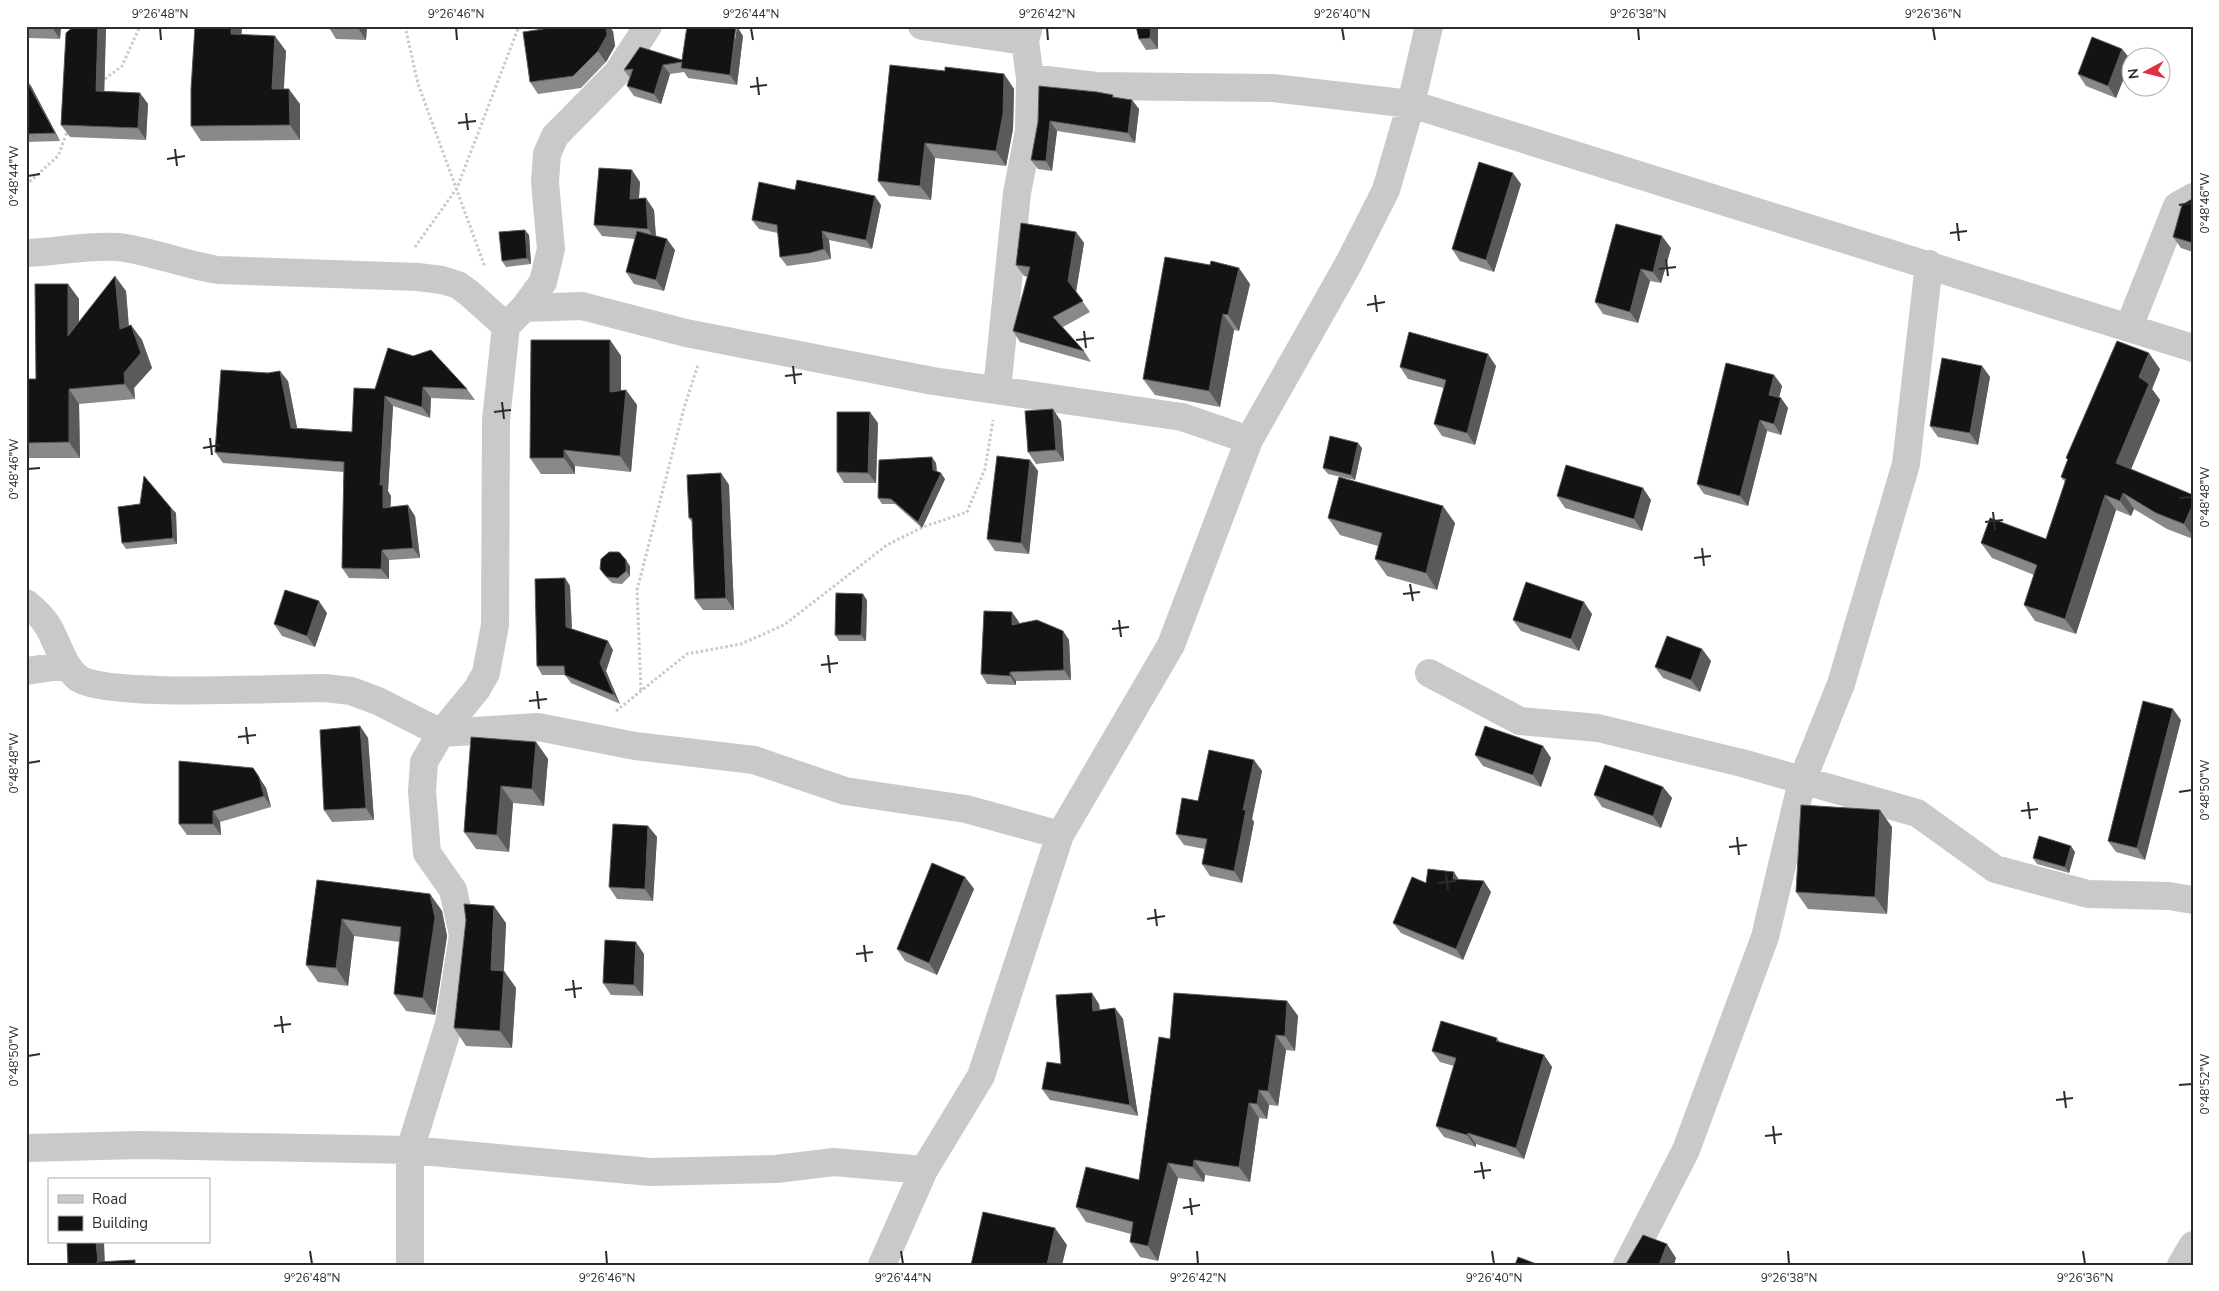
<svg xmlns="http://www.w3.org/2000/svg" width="2219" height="1291" font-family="'Nunito Sans',sans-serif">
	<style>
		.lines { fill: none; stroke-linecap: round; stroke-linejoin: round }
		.path { stroke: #c9c9c9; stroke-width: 3; stroke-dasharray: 2.5 2.5; stroke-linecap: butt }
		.street { stroke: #c9c9c9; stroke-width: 28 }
		.wall { fill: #898989 }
		.shaded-wall { fill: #5a5a5a }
		.building { fill: #131313; stroke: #5a5a5a }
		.ticks { fill: none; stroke: #2c2c2c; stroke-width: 2 }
		.neatline { fill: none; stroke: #2c2c2c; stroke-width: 2 }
		.ticks-label { font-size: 12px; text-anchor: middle; fill: #2c2c2c }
	</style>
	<rect width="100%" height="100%" fill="#fff"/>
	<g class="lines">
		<path class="path" d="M405,26L418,84L485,267
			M101,82L122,66L140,26
			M26,185L58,156L68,130
			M415,247L457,188L519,26
			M641,690L637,590L684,408L698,365
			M616,711L687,654L741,644L784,625L887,545L923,527L967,512L985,469L993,420"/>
		<path class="street" d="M922,26L1025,41
			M1030,78L1096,86L1273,88L1411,104L2193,348
			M26,253C57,252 87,245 118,247C152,251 184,265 218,270L418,277L442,280L458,285L469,293L506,326
			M524,308L582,306L686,333L933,381L1182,417L1249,440
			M2129,327L2177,206L2193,197
			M997,390L1017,193L1029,131L1030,78L1025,41L1029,26
			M26,603C35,610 44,619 49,628C58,644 63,666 78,678C106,698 281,688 325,688L351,691L378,701L441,733L538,727L635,746L754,760L845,791L966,809L1060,835
			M26,671L67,665
			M1429,673L1520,721L1598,728L1742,763L1917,813L1995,869L2088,894L2169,896L2193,900
			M26,1148L140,1145L410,1150L651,1172L776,1169L834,1162L924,1170
			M410,1265V1150L449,1024L463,935L453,890L427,853L422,791L424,762L441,733L477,689L486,673L495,625L496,420L506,326L524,308L543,282L551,249L545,182L547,154L555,136L618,72L648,26
			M882,1265L924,1170L981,1076L1060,835L1171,645L1249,440L1349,263L1386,190L1411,104L1429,26
			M1627,1265L1686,1150L1765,937L1802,781L1841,684L1906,464L1929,264
			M2181,1265L2193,1245"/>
	</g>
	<path class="wall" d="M26,26H61L60,39L28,38L26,35Z
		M74,26H106L104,91L140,93L148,104L146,140L70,137L61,125Z
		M328,26H367L366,40L336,39Z
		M1158,26V49L1146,50L1139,39Z
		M613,31L615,46L606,62L581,88L538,94L530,82Z
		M242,34L286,51L283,89L300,104V140L201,141L191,126Z
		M743,36L737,85L688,78L684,72L670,74L661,104L634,96L627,86L630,78L624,70L682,60Z
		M2122,49L2131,60L2116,98L2086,86L2078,74Z
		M945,71L1004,74L1014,89L1013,129L1006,166L935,158L931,200L889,196L878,181Z
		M26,80L31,86L60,141L26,142Z
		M1113,95L1114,97L1132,100L1139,109L1135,143L1057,131L1052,171L1038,169L1031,160L1038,122Z
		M640,182L639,199L654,210L656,236L675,250L664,291L634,284L626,272L635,239L602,236L594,225Z
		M1521,184L1494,272L1460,261L1452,249Z
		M795,190L881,205L872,249L829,240L831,259L816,262L787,266L780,257L778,233L759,229L752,220Z
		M2193,200V252L2181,248L2173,237Z
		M1076,232L1084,243L1076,292L1090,312L1063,327L1084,351L1091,362L1020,342L1013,331L1028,277L1024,276L1016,265Z
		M529,235L531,264L506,267L502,261Z
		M1671,248L1661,283L1650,281L1638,323L1603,314L1595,302Z
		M68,284L79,299V322L126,291L129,326L131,325L142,340L152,368L134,388L135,399L79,404L80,458H26V379H36Z
		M1250,284L1239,331L1234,330L1220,407L1155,395L1143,379Z
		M610,340L621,356V390H626L637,405L631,472L575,466V474H541L530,458Z
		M388,348L467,389L475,400L431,398L430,418L393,406L388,491L391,496L390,507L415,516L420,558L389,560V579L349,578L342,568L344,472L223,463L215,452L288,381L297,428L352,432L375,389Z
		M1496,366L1475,445L1442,436L1434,424L1444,388L1408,379L1400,367Z
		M1982,366L1990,377L1978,445L1938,437L1930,426Z
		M2160,369L2152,389L2160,400L2131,469L2193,495V539L2167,529L2134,509L2131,516L2116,510L2076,634L2035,621L2024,605L2034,575L1992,558L1981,543L2046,539L2065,482L2061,477L2068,460L2066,458Z
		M1774,375L1782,386L1779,397L1781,398L1788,408L1781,435L1767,431L1748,506L1704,494L1697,484Z
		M1061,421L1064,461L1036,464L1028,452Z
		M878,423L876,483H844L837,472Z
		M1362,448L1355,480L1328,474L1323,468Z
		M1030,460L1038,471L1029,554L995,551L987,539Z
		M936,463L937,472L945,479L922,528L895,504H882L878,498Z
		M721,473L729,485L734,610H703L695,599L692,522L689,518Z
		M1557,496L1651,500L1642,531L1565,508Z
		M171,508L176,513L177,544L126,549L122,543Z
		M1328,518L1455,523L1437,590L1387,576L1375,559L1378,546L1340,535Z
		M630,566V576L622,584L612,583L604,575L600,569Z
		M565,578L570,586L572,629L613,650L606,671L620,704L571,683L565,675H542L537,666Z
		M867,600L866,641H839L835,635Z
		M327,613L315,647L282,636L274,624Z
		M1592,614L1579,651L1521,631L1513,620Z
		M1019,622V623L1063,631L1069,640L1071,680L1016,681V685L987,684L981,674Z
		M1702,649L1711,661L1700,692L1663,678L1655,667Z
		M2181,720L2145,860L2116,852L2108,841Z
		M360,726L368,738L374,820L332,822L324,810Z
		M536,742L548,759L544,806L513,803L509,852L476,849L464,832Z
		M1543,746L1551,758L1541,787L1483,766L1475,755Z
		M1254,760L1262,771L1252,819L1254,822L1242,883L1210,876L1202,864L1205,849L1184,845L1176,834L1198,801Z
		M253,768L266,788L271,807L220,822L221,835H187L179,824Z
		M1663,787L1672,798L1661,828L1602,807L1594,795Z
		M648,826L657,837L653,901L617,899L609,887Z
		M1892,827L1887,914L1808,909L1796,892Z
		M2075,852L2069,873L2037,864L2033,858Z
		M965,877L974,889L937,975L905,961L897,949Z
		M1458,879L1491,892L1463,960L1401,933L1393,923L1426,883Z
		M317,880L430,894L442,911L447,936L435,1015L406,1011L394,994L400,942L354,936L348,986L318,982L306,965Z
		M506,923L504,971L516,988L512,1048L466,1046L454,1028Z
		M644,954L643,996L611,995L603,983Z
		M1287,1001L1298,1016L1295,1051L1286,1050L1278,1106L1269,1105L1267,1119L1259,1118L1250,1182L1205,1175L1204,1182L1178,1178L1158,1261L1140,1257L1130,1242L1131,1234L1086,1222L1076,1207L1139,1180L1170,1039Z
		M1099,1004L1100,1010L1115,1008L1123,1019L1138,1116L1050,1100L1042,1089L1061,1064Z
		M1497,1038L1500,1042L1544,1055L1552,1067L1524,1159L1476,1144V1147L1444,1137L1436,1126L1454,1066L1440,1062L1432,1051Z"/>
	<path class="shaded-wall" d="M51,26H61L60,39Z
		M98,26H106L104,103L96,91Z
		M231,26H242L241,49L231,34Z
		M358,26H367L366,40L358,28Z
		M606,26H609L613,31L615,46L606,62L598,51Z
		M737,26L743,36L737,85L730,75Z
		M1151,26H1158V49L1150,38Z
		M275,36L286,51L283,104L272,89Z
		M2122,49L2131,60L2116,98L2108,86Z
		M663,65L670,74L661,104L654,94Z
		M1004,74L1014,89L1013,129L1006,166L996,151Z
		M26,80L31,86L60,141L55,133Z
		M289,89L300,104V140L290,125Z
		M140,93L148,104L146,140L138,128Z
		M1132,100L1139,109L1135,143L1128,133Z
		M1050,121L1057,131L1052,171L1046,161Z
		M925,143L935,158L931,200L920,186Z
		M632,170L640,182L638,210L630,199Z
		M1513,173L1521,184L1494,272L1486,260Z
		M875,196L881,205L872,249L866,240Z
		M646,198L654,210L656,240L648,229Z
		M525,230L529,235L531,264L527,258Z
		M822,231L829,240L831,259L824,249Z
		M1076,232L1084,243L1076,292L1068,281Z
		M1662,236L1671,248L1661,283L1653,272Z
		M667,239L675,250L664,291L656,280Z
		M1239,268L1250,284L1239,331L1228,315Z
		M1641,269L1650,281L1638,323L1630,312Z
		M115,276L126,291L130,344L120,329Z
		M68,284L79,299V351L68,336Z
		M1223,314L1234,330L1220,407L1209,391Z
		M131,325L142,340L152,368L134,388L135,399L125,384L124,373Z
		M610,340L621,356V407L610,392Z
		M2149,353L2160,369L2152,389L2160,400L2127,479L2116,463L2139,377Z
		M1488,354L1496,366L1475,445L1467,433Z
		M1982,366L1990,377L1978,445L1970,433Z
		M280,371L288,381L299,438L291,428Z
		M1774,375L1782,386L1777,406L1769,395Z
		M423,387L431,398L430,418L422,407Z
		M69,389L79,404L80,458L69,442Z
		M626,390L637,405L631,472L620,456Z
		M385,396L393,406L388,491L391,496L390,519L383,508L380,485Z
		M1781,398L1788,408L1781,435L1774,424Z
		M1053,409L1061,421L1064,461L1056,450Z
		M870,412L878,423L876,483L868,473Z
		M1760,420L1767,431L1748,506L1740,496Z
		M1358,443L1362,448L1355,480L1351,475Z
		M564,450L575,466V474L564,458Z
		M932,457L936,463L937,476L933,470Z
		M1030,460L1038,471L1029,554L1021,543Z
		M721,473L729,485L734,610L726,598Z
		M941,473L945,479L922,528L918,522Z
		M1643,488L1651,500L1642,531L1634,519Z
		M2123,493L2134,509L2131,516L2120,501Z
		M2105,495L2116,510L2076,634L2065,619Z
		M2193,504V536L2184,524Z
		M408,505L415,516L420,558L413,548Z
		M1443,506L1455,523L1437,590L1426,573Z
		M171,508L176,513L177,544L173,538Z
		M382,550L389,560V579L381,569Z
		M626,560L630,566V576L626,571Z
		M565,578L570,586L572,635L566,627Z
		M863,594L867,600L866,641L861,635Z
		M319,601L327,613L315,647L307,636Z
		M1584,602L1592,614L1579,651L1571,639Z
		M1012,612L1019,622L1018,634L1012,625Z
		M1063,631L1069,640L1071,680L1064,670Z
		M608,641L613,650L606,671L620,704L614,695L600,663Z
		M1702,649L1711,661L1700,692L1691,680Z
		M1010,672L1016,681V685L1010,676Z
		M2173,709L2181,720L2145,860L2137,848Z
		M360,726L368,738L374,820L366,808Z
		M536,742L548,759L544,806L532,789Z
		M1543,746L1551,758L1541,787L1533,775Z
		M1254,760L1262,771L1252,819L1254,822L1242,883L1234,871L1243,810Z
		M253,768L266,788L271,807L264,796Z
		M501,786L513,803L509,852L497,835Z
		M1663,787L1672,798L1661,828L1653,816Z
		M1880,810L1892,827L1887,914L1875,897Z
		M213,811L220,822L221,835L213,824Z
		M648,826L657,837L653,901L645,889Z
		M2071,846L2075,852L2069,873L2065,867Z
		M1454,872L1461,883L1453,879Z
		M965,877L974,889L937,975L929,963Z
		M1484,881L1491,892L1463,960L1456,949Z
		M430,894L442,911L447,936L435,1015L423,998Z
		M494,906L506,923L503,987L491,970Z
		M342,919L354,936L348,986L336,968Z
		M636,942L644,954L643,996L634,985Z
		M504,971L516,988L512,1048L500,1031Z
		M1092,993L1099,1004L1101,1022L1093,1011Z
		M1287,1001L1298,1016L1295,1051L1285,1036Z
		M1115,1008L1123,1019L1138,1116L1130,1105Z
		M1276,1035L1286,1050L1278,1106L1268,1091Z
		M1544,1055L1552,1067L1524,1159L1516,1148Z
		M1259,1090L1269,1105L1267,1119L1257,1104Z
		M1249,1103L1259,1118L1250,1182L1239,1167Z
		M1468,1133L1476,1144V1147L1467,1135Z
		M1194,1160L1205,1175L1204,1182L1193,1167Z
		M1168,1163L1178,1178L1158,1261L1148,1246Z
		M1055,1228L1067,1245L1062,1265H1047Z
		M96,1242H104L105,1265H98Z
		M1667,1244L1676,1258L1674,1265H1659Z"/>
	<path class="building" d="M74,26H98L96,91L140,93L138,128L61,125L66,33Z
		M195,26H231V34L275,36L272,89H289L290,125L191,126V89Z
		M328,26H358V28L328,27Z
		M563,26H606L607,35L598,51L573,76L530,82L523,32Z
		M687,26H736L730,75L681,68L682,62L663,65L654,94L627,86L633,69L624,70L640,47L682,60Z
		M1136,26H1151L1150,38L1139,39Z
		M2092,37L2122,49L2108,86L2078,74Z
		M890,65L945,71V67L1004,74L1003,114L996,151L925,143L920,186L878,181Z
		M26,80L55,133L26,134Z
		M1039,86L1097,92L1113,95L1112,97L1132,100L1128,133L1050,121L1046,161L1031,160L1038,122Z
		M1479,162L1513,173L1486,260L1452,249Z
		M599,168L632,170L630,199L646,198L648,229L594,225Z
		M797,180L875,196L866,240L822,231L824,249L810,253L780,257L777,225L752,220L759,182L795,190Z
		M2192,199L2193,200V243L2173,237L2182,205Z
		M1021,223L1076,232L1068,281L1083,301L1053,317L1084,351L1013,331L1030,267L1016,265Z
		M1616,224L1662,236L1653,272L1641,269L1630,312L1595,302Z
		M525,230L527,258L502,261L499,232Z
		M637,231L667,239L656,280L626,272Z
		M1165,257L1210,265L1211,261L1239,268L1228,315L1223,314L1209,391L1143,379Z
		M115,276L120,329L131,325L141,353L124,373L125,384L69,389V442L26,443V379H36L35,284H68V336Z
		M1409,332L1488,354L1467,433L1434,424L1446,380L1400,367Z
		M531,340H610V392L626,390L620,456L564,450V458H530Z
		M2117,341L2149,353L2139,377L2149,384L2116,463L2193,495V504L2184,524L2156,513L2123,493L2120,501L2105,495L2065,619L2024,605L2037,565L1981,543L1990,518L2046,539L2066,479L2061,477L2068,459L2066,458Z
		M388,348L413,356L431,350L467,389L423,387L422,407L385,396L380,485H383V508L408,505L413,548L382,550L381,569L342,568L344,462L215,452L221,370L268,373L280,371L291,428L352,432L354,388L375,389Z
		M1942,358L1982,366L1970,433L1930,426Z
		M1726,363L1774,375L1769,395L1781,398L1774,424L1760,420L1740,496L1697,484Z
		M1053,409L1056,450L1028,452L1025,411Z
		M837,412H870L868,473L837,472Z
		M1330,436L1358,443L1351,475L1323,468Z
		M997,456L1030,460L1021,543L987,539Z
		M932,457L933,470L941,473L918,522L891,499L878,498L879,460Z
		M1566,465L1643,488L1634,519L1557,496Z
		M721,473L726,598L695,599L692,518H689L687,475Z
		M144,476L171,508L173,538L122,543L118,507L140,504Z
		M1339,477L1443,506L1426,573L1375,559L1382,533L1328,518Z
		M609,552H619L626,560V571L618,578L607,577L600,569L601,559Z
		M565,578L566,627L608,641L600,663L614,695L565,675L564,666H537L535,579Z
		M1526,582L1584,602L1571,639L1513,620Z
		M285,590L319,601L307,636L274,624Z
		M836,593L863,594L861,635H835Z
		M984,611L1012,612V625L1037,620L1063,631L1064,670L1010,672V676L981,674Z
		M1667,636L1702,649L1691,680L1655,667Z
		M2143,701L2173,709L2137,848L2108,841Z
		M360,726L366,808L324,810L320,730Z
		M1485,726L1543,746L1533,775L1475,755Z
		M471,737L536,742L532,789L501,786L497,835L464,832Z
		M1209,750L1254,760L1243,810H1246L1234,871L1202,864L1207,839L1176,834L1182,798L1198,801Z
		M179,761L253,768L259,777L264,796L213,811V824H179Z
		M1605,765L1663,787L1653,816L1594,795Z
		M1801,805L1880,810L1875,897L1796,892Z
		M613,824L648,826L645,889L609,887Z
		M2039,836L2071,846L2065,867L2033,858Z
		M932,863L965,877L929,963L897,949Z
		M1428,869L1454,872L1453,879L1484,881L1456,949L1393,923L1412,877L1426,883Z
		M317,880L430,894L435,918L423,998L394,994L401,927L342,919L336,968L306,965Z
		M464,904L494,906L491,970L504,971L500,1031L454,1028L466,920Z
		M605,940L636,942L634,985L603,983Z
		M1092,993L1093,1011L1115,1008L1130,1105L1042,1089L1047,1062L1061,1064L1056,995Z
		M1174,993L1287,1001L1285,1036L1276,1035L1268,1091L1259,1090L1257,1104L1249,1103L1239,1167L1194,1160L1193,1167L1168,1163L1148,1246L1130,1242L1133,1222L1076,1207L1086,1167L1139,1180L1159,1037L1170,1039Z
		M1441,1021L1497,1038L1496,1041L1544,1055L1516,1148L1468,1133L1467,1135L1436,1126L1456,1058L1432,1051Z
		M983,1212L1055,1228L1047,1265H971Z
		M1643,1235L1667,1244L1659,1265H1625L1626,1264Z
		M67,1242H96L98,1262H97V1265H68Z
		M1518,1257L1539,1265H1515Z
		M135,1260V1265H97V1262Z"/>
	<path class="ticks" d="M160,28L161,40M456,28L457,40M751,28L753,40M1047,28L1048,40M1342,28L1344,40M1638,28L1639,40M1933,28L1935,40M757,77L759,95M750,87L767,85M466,113L468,130M458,123L476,121M175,149L177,166M167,159L185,156M28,176L40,174M2179,205L2192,203M1957,223L1959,241M1950,233L1967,231M1666,259L1668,276M1659,269L1676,267M1375,295L1377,312M1367,305L1385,302M1084,331L1086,348M1076,340L1094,338M793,366L795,384M785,376L802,374M502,402L504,419M494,412L511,410M210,438L212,455M203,448L220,445M28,469L40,468M2179,498L2192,497M1993,512L1995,530M1985,522L2003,520M1702,548L1704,566M1694,558L1711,556M1410,584L1413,601M1403,594L1420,592M1119,620L1121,637M1112,629L1129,627M828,655L830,673M821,665L838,663M537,691L539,709M529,701L547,699M246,727L248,744M238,737L256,735M28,763L40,761M2179,792L2192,790M2028,802L2030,819M2021,811L2038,809M1737,837L1739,855M1729,847L1747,845M1446,873L1448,890M1438,883L1456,881M1155,909L1157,926M1147,919L1165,916M864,945L866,962M856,954L873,952M573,980L575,998M565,990L582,988M281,1016L283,1033M274,1026L291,1024M28,1056L40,1054M2179,1085L2192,1084M2064,1091L2066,1108M2056,1100L2073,1098M1773,1126L1775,1144M1765,1136L1782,1134M1481,1162L1484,1179M1474,1172L1491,1170M1190,1198L1192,1215M1183,1208L1200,1205M310,1251L312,1264M606,1251L607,1264M901,1251L903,1264M1197,1251L1198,1264M1492,1251L1494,1264M1788,1251L1789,1264M2083,1251L2085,1264"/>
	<rect width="2219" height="1291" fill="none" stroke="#ffffff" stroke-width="55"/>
	<rect x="48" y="1178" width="162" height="65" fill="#ffffff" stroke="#ababab"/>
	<rect x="58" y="1195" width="25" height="8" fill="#c9c9c9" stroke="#ababab"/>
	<text x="92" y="1204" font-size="15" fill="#2c2c2c">Road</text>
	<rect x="58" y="1216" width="25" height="15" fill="#131313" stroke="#ababab"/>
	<text x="92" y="1228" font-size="15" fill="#2c2c2c">Building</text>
	<g transform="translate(2146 72) rotate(263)"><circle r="24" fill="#ffffff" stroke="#ababab"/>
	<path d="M0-4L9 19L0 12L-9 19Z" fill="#e32e43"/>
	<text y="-8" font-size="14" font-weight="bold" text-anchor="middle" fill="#2c2c2c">N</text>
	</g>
	<rect x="28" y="28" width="2164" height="1236" class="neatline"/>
	<g class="ticks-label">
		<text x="160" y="18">9°26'48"N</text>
		<text x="456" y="18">9°26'46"N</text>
		<text x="751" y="18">9°26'44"N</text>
		<text x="1047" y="18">9°26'42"N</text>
		<text x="1342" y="18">9°26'40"N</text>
		<text x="1638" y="18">9°26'38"N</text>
		<text x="1933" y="18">9°26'36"N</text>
		<text transform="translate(14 176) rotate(-90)" y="4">0°48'44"W</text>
		<text transform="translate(2205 203) rotate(-90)" y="4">0°48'46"W</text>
		<text transform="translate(14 469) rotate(-90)" y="4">0°48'46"W</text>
		<text transform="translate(2205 497) rotate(-90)" y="4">0°48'48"W</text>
		<text transform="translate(14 763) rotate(-90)" y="4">0°48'48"W</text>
		<text transform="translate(2205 790) rotate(-90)" y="4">0°48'50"W</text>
		<text transform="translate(14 1056) rotate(-90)" y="4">0°48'50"W</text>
		<text transform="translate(2205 1084) rotate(-90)" y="4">0°48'52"W</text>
		<text x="312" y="1282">9°26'48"N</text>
		<text x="607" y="1282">9°26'46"N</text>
		<text x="903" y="1282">9°26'44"N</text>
		<text x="1198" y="1282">9°26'42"N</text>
		<text x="1494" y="1282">9°26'40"N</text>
		<text x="1789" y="1282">9°26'38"N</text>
		<text x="2085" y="1282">9°26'36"N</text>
	</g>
</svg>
